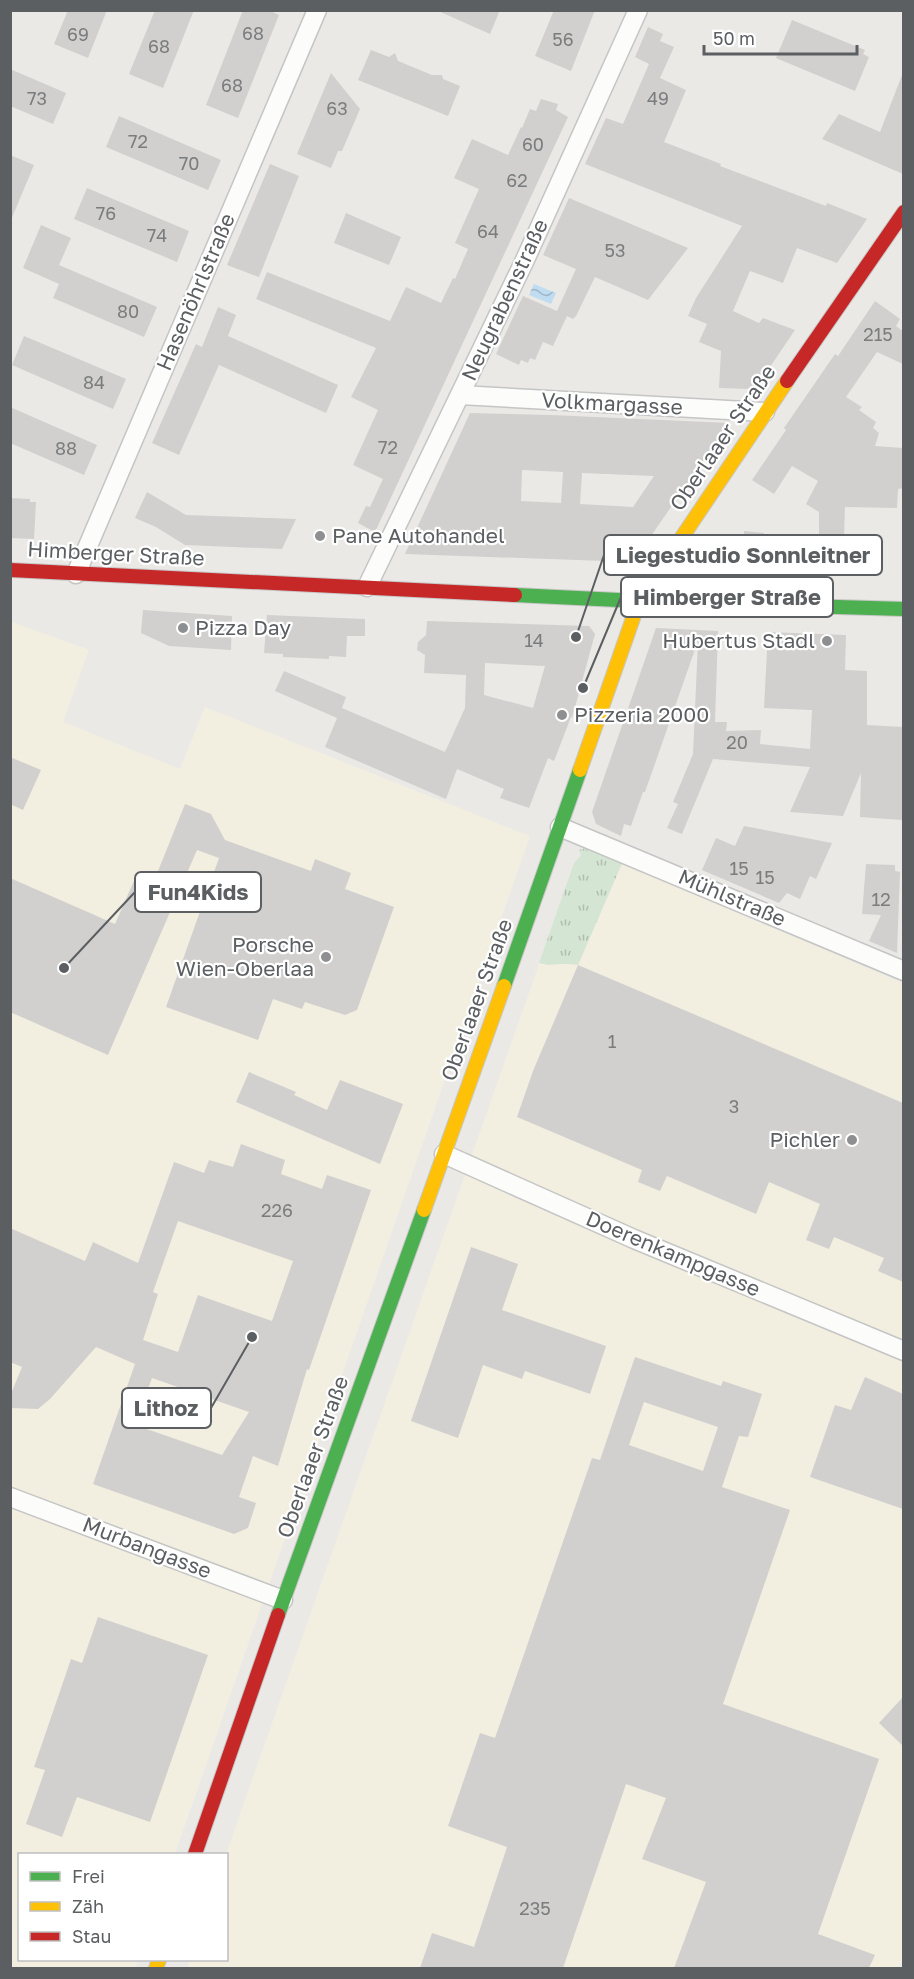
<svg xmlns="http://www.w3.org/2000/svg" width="914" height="1979" font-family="'Golos Text',sans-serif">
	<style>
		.commercial { fill: #f2eee0 }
		.grass { fill: url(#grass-tufts) }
		.water { fill: url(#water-waves) }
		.building { fill: #d1d0ce; fill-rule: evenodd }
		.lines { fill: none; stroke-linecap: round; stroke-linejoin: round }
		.street-casing { stroke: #c5c5c5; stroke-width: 21 }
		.fast-casing { stroke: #c7c7c7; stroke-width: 16 }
		.slow-casing { stroke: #c7c7c7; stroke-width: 16 }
		.jam-casing { stroke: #c7c7c7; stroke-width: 16 }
		.street { stroke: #fcfcfb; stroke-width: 18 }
		.fast { stroke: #4caf50; stroke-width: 14 }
		.slow { stroke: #ffc107; stroke-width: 14 }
		.jam { stroke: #c62828; stroke-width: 14 }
		.poi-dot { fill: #8e8f90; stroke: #fff; stroke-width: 2 }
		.labels { text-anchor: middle; stroke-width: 4.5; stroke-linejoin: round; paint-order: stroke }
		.number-label { font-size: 18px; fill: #7a7c7e }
		.street-label { font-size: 21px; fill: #5c5f62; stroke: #fff }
		.poi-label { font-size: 21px; fill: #5c5f62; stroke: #fff; text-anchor: start }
		.leader { fill: none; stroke: #5c5f62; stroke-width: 2 }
		.callout-dot { fill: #5c5f62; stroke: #fff; stroke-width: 2 }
		.callout { fill: #fff; stroke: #5c5f62; stroke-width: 2 }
		.callout-label { font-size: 22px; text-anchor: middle; font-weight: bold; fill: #5c5f62 }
	</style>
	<defs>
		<pattern id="grass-tufts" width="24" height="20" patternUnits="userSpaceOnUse" patternTransform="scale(1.5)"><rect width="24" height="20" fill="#d5e5d3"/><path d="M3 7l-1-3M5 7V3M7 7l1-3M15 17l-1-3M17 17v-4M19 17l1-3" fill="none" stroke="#b0bdaf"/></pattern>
		<pattern id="water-waves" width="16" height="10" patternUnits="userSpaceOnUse" patternTransform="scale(1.5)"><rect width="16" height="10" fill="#bfdcf0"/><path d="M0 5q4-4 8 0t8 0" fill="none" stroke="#9eb6c6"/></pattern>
	</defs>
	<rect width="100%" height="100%" fill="#eae9e6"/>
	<path class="commercial" d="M10,621L89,650L63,722L180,769L205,707L530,836L175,1854H20V1960H138L135,1968H11Z
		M622,864L903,983L904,1958L898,1968H187L190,1960H226V1854L544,950L578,965Z"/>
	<path class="grass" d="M585,848H591L623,861L578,965C564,962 552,967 539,963L574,863L581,855L579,850Z"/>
	<path class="water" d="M534,284L556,293L551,304L529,295Z"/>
	<path class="building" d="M68,10H107L88,58L54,44Z
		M155,10H194L163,88L129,74Z
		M243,10H269L279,15L238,118L206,105Z
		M436,10H500L490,34Z
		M554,10H595L571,71L535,56Z
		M792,20L865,50L863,54L869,57L855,91L776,58Z
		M648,27L663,34L660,41L674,47L660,78L686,90L664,142L721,164L720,166L826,206L827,203L867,219L837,263L797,248L783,283L750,271L733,311L759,323L763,318L795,330L757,386L750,389L719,388L721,351L699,342L707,324L688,316L696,298L742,226L585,164L606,118L623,124L649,64L635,57Z
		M371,50L389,57L395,53L398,61L432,75H442L443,79L460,86L448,116L358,80Z
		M10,69L66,93L53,124L10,106Z
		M331,73L360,109L342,151H338L331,168L297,154Z
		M902,75L903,174L822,139L839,114L880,132Z
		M541,99L558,104L556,110L568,117L375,532L358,523L366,506L370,507L383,479L353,465L378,410L351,397L376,348L256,299L267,272L390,321L406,287L441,303L453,278L455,279L468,249L455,243L479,189L454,178L472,139L508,155L521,127L522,128L530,109L536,111Z
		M119,116L221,160L208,190L106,147Z
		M10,155L34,165L11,220H10Z
		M270,164L299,176L259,277L227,265Z
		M87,188L189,231L177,262L74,219Z
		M569,198L688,248L648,300L595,277L576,316L573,319L567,316L553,346L543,342L535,360L530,358L528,363L521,360L519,365L496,354L523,296L557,311L576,269L543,255Z
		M346,213L401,237L389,265L334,243Z
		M41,225L71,238L59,265L157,307L144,337L53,298L59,284L23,268Z
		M875,301L900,319L896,326L903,331V364L877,352L846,397L862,407L859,410L876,422L873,428L879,433L875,446L903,448V488L898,489L897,508L845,507L844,539L866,541L865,570L819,568V512L806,504L818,481L792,466L774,494L752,480L786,430L784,428L835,354L838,356Z
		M218,307L236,315L228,336L338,385L326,413L219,365L179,455L152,443L196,344L202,347Z
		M24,336L126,379L113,409L12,365Z
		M10,407L97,445L84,475L10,443Z
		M470,413L551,415L729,423L633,562L405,554ZM522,470L563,472L561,503L521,501ZM582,473L654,476L633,507L580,504Z
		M147,492L186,515L296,519L282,549L185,545L156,527L135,518Z
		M10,498L30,499V502H36L34,539L10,538Z
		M744,531L764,533L761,567L743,565Z
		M143,610L232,616L231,650L169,646L141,633Z
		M267,615L365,619V636H347L346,657L329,656V659L283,657V654L264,653Z
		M427,621L589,626L595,634L572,718L571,717L554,761L548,758L529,808L500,798L504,789L457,769L446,799L325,747L337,718L275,691L284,671L346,697L342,708L445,752L465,708L466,675L424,673L425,655L417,650L418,642L426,635ZM485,663L545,666L533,708L484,695Z
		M656,628L718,631L715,722H727L726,731L761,730L760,744L810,749L812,710L764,708L768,632L846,635L845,670L867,671V725L903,727L902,820L860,817L861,773L843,816L790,812L810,767L713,759L682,834L667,828L678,804L673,802L693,754L698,641L645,792H643L631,826L624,824L621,836L596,824L592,812Z
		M10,757L41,770L23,810L10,804Z
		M185,804L211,814L225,840L311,871L315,859L351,873L345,889L394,907L357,1010L345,1015L305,1002L302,1009L273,999L258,1040L166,1007L219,858L197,850L108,1055L10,1012V878L115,924L137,874L154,881Z
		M744,826L832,843L816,879L810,876L800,899L787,893L779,903L702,870L716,838L735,846Z
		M866,864L895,865V871L900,872L897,953L869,941L881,915L862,914Z
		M578,965L903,1103V1282L878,1271L884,1258L834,1237L829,1249L806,1240L820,1204L769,1182L756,1214L667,1176L660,1191L638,1182L642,1170L517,1117L533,1071Z
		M249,1072L296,1092L294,1095L327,1110L340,1080L403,1104L380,1164L236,1102Z
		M241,1144L285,1160L281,1174L322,1189L327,1175L371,1190L309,1370L307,1369L278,1466L253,1456L239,1497L256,1503L248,1528L234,1534L93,1484L135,1364L96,1347L50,1399L38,1409L10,1408V1396L22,1367L10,1362V1228L85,1261L93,1242L138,1263L174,1162L204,1173L209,1160L233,1167ZM178,1221L293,1261L272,1321L198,1295L178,1352L143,1340L158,1294L153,1292ZM152,1378L249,1412L222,1455L135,1425Z
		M471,1247L518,1264L502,1310L606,1346L590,1394L525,1371L522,1379L483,1365L458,1438L411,1421Z
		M635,1357L721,1386L723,1381L762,1394L748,1437L739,1436L722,1487L790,1510L723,1704L879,1759L818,1934L875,1955L869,1968H674L706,1882L642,1859L666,1798L626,1784L563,1968H420L432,1933L474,1947L507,1847L448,1826L480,1733L495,1738L592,1458L600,1460ZM644,1402L718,1427L703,1471L629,1445Z
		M865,1377L903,1394V1509L810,1477L835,1405L851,1410Z
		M98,1617L208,1655L150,1822L77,1797L62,1837L26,1824L45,1770L34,1767L71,1659L82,1663Z
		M903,1697V1746L879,1723Z"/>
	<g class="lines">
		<defs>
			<path id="street" d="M460,395L765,412
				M76,574L317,10
				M367,587L524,262L638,10
				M560,827L904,971
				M444,1154L634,1239L904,1351
				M10,1497L283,1600"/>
			<path id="fast" d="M515,595L639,601L904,609
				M504,986L580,770
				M278,1615L424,1210"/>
			<path id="slow" d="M580,770L639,601L787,381
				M424,1210L504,986
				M156,1968L159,1960"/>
			<path id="jam" d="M787,381L904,212
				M10,570L515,595
				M195,1854L278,1615"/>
		</defs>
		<use href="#street" class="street-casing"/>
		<use href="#fast" class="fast-casing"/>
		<use href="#slow" class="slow-casing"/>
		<use href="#jam" class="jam-casing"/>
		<use href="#street" class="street"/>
		<use href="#fast" class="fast"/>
		<use href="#slow" class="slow"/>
		<use href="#jam" class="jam"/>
	</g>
	<g class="poi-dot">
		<circle cx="320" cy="536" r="6"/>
		<circle cx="183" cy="628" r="6"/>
		<circle cx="827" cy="641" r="6"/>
		<circle cx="562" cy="715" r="6"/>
		<circle cx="326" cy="957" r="6"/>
		<circle cx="852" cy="1140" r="6"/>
	</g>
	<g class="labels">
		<g class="number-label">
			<text x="253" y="40">68</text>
			<text x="78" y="41">69</text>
			<text x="563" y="46">56</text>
			<text x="159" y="53">68</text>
			<text x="232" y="92">68</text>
			<text x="37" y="105">73</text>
			<text x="658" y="105">49</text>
			<text x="337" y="115">63</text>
			<text x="138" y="148">72</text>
			<text x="533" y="151">60</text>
			<text x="189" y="170">70</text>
			<text x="517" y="187">62</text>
			<text x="106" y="220">76</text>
			<text x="488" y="238">64</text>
			<text x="157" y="242">74</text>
			<text x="615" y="257">53</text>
			<text x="128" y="318">80</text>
			<text x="878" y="341">215</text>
			<text x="94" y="389">84</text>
			<text x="388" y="454">72</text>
			<text x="66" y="455">88</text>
			<text x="534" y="647">14</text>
			<text x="737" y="749">20</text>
			<text x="739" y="875">15</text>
			<text x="765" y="884">15</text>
			<text x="881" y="906">12</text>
			<text x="612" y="1048">1</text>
			<text x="734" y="1113">3</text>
			<text x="277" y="1217">226</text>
			<text x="535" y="1915">235</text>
		</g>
		<g class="street-label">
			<text transform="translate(196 292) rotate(-67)" y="7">Hasenöhrlstraße</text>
			<text transform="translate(505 300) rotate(-65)" y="7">Neugrabenstraße</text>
			<text transform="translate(612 404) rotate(3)" y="7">Volkmargasse</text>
			<text transform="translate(723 438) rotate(-56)" y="7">Oberlaaer Straße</text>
			<text transform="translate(116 554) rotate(3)" y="7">Himberger Straße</text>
			<text transform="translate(732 898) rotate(23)" y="7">Mühlstraße</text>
			<text transform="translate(477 1000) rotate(-70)" y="7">Oberlaaer Straße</text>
			<text transform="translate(673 1254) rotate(23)" y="7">Doerenkampgasse</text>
			<text transform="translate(313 1457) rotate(-70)" y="7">Oberlaaer Straße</text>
			<text transform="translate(147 1548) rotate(21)" y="7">Murbangasse</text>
		</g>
		<g class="poi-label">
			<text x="332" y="543">Pane Autohandel</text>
			<text x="195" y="635">Pizza Day</text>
			<text x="815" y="648" text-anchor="end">Hubertus Stadl</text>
			<text x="574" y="722">Pizzeria 2000</text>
			<text x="314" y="952" text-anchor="end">Porsche<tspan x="314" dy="24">Wien-Oberlaa</tspan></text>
			<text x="840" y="1147" text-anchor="end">Pichler</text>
		</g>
	</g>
	<path class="leader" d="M576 637L604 555M583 688L621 597M64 968L135 892M252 1337L211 1408"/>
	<g class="callout-dot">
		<circle cx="576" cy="637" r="6"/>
		<circle cx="583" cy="688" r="6"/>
		<circle cx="64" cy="968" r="6"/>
		<circle cx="252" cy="1337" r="6"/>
	</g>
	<g class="callout">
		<rect x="604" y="535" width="278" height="40" rx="6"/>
		<rect x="621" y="577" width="212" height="40" rx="6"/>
		<rect x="135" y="872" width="126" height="40" rx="6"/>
		<rect x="122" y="1388" width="89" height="40" rx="6"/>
	</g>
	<g class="callout-label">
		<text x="743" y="563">Liegestudio Sonnleitner</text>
		<text x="727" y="605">Himberger Straße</text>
		<text x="198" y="900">Fun4Kids</text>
		<text x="166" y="1416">Lithoz</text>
	</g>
	<rect width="914" height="1979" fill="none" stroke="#5c5f62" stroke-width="24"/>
	<rect x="18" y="1853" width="210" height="108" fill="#ffffff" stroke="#bebfc0" stroke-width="1.5"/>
	<rect x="30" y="1872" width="30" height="9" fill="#4caf50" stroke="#bebfc0" stroke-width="1.5"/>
	<text x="72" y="1883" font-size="18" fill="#5c5f62">Frei</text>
	<rect x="30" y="1902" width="30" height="9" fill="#ffc107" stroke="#bebfc0" stroke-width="1.5"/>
	<text x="72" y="1913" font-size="18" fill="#5c5f62">Zäh</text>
	<rect x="30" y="1932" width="30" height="9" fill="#c62828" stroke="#bebfc0" stroke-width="1.5"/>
	<text x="72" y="1943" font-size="18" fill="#5c5f62">Stau</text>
	<path d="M704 45v9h153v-9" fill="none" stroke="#5c5f62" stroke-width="3"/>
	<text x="713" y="45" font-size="18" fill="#5c5f62" stroke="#ffffff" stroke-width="4.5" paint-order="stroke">50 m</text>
</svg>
